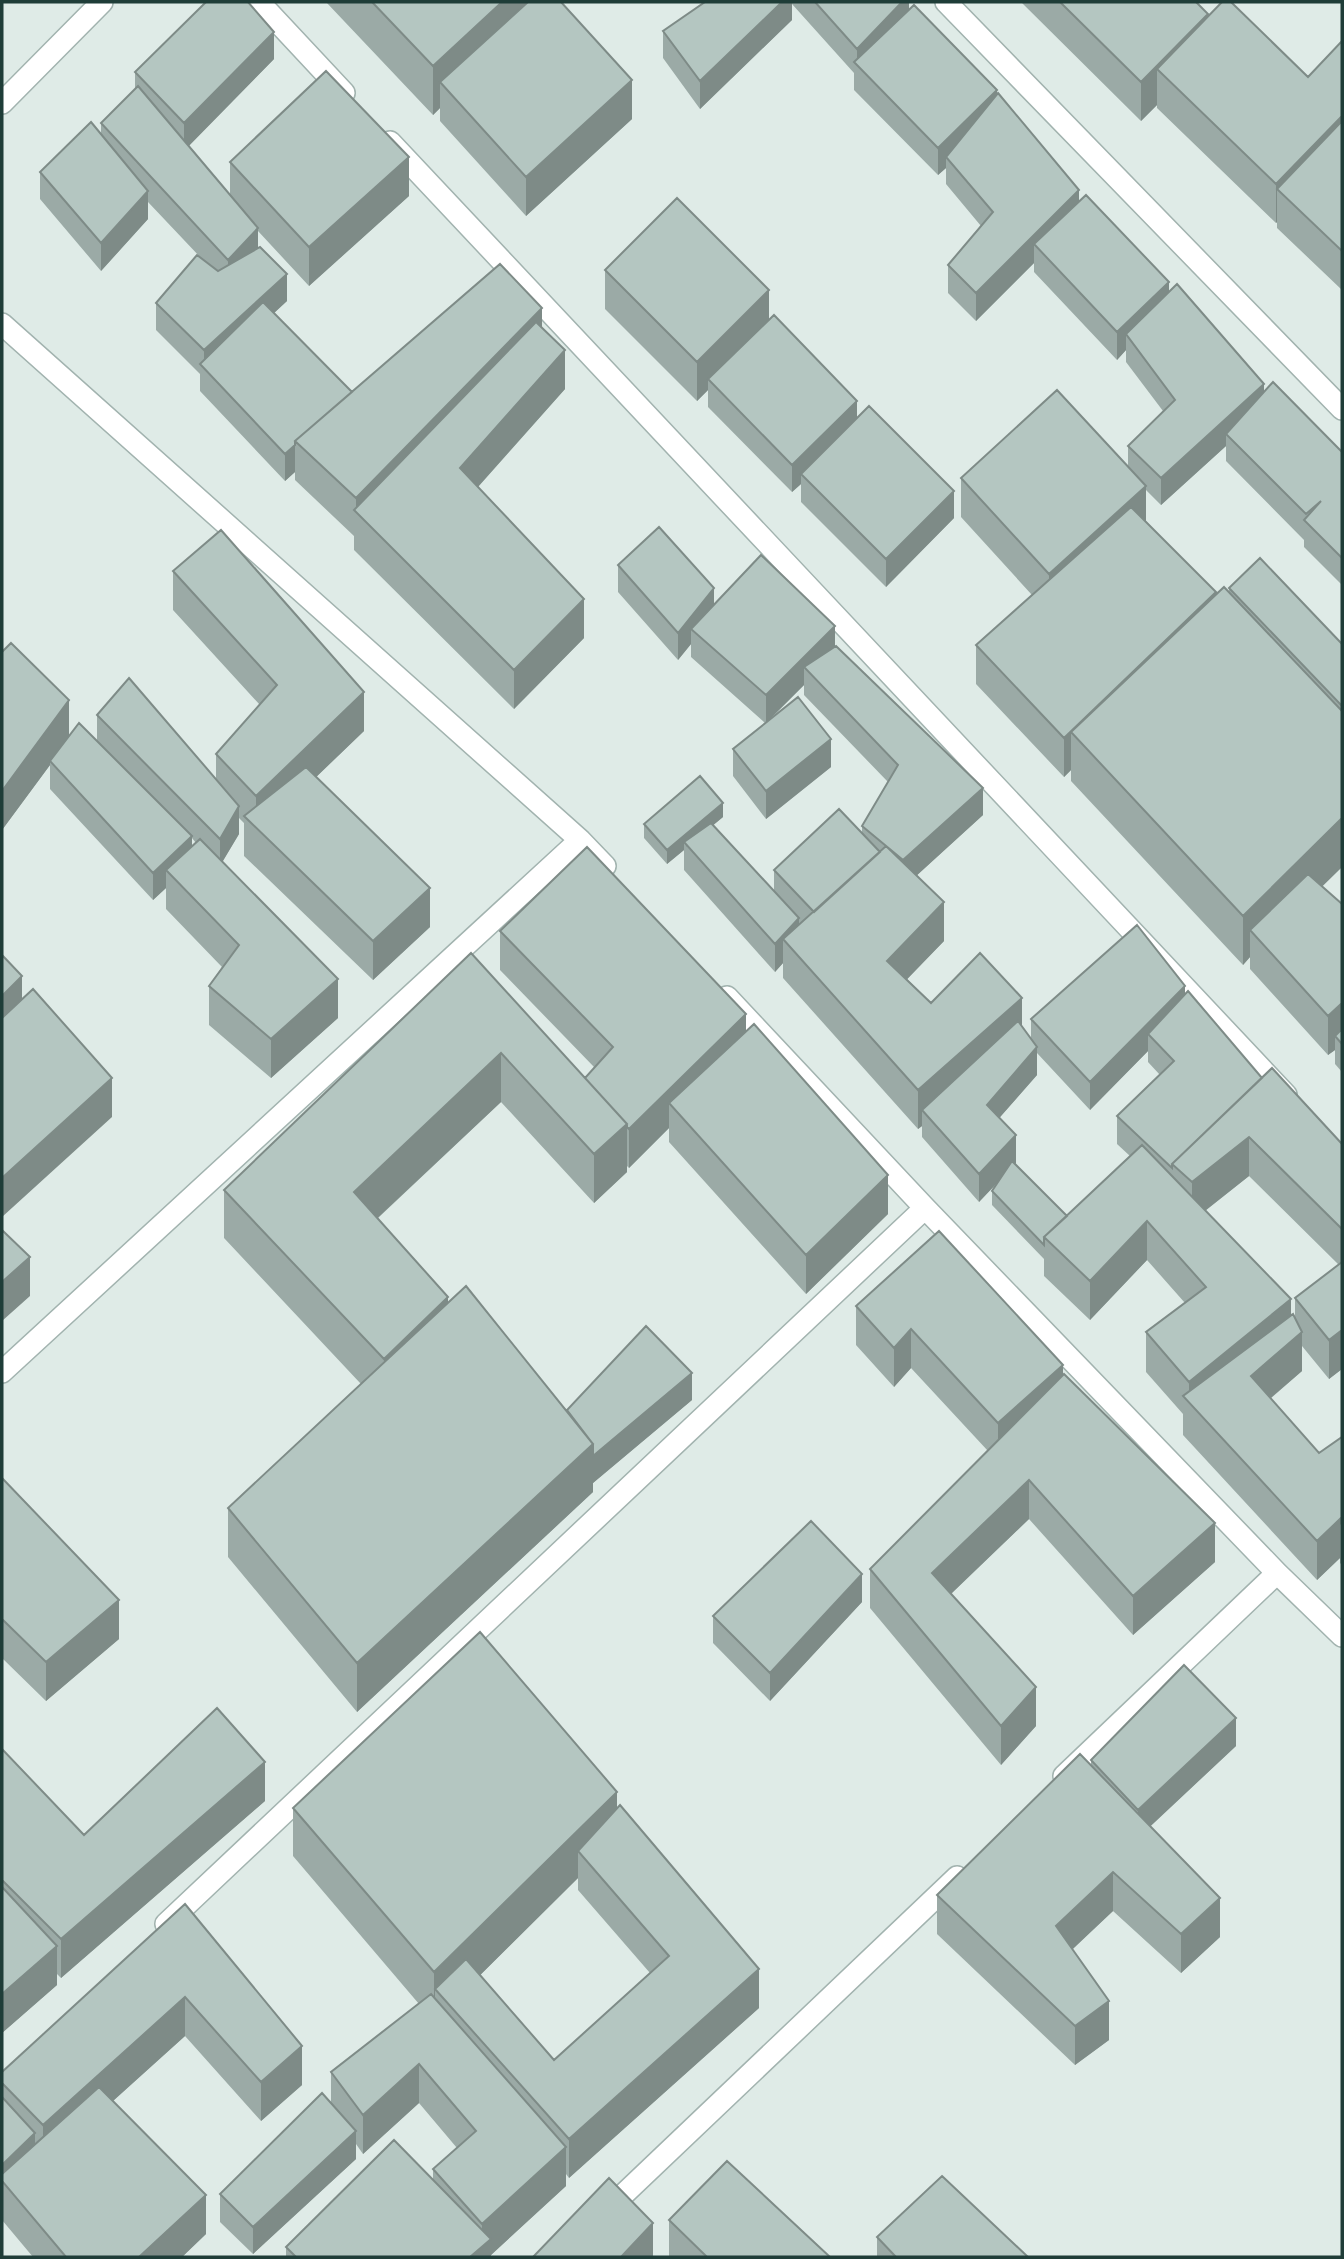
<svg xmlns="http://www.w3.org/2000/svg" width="1344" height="2259" font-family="Cabin,sans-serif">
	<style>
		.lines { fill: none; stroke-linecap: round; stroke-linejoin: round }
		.minor-casing { stroke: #a2b3af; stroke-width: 24 }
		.minor { stroke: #fff; stroke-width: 21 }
		.wall { fill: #9baaa6; fill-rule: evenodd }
		.shaded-wall { fill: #7e8b87 }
		.building { fill: #b4c6c1; stroke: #7e8b87; stroke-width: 2 }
	</style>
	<rect width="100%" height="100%" fill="#dfebe7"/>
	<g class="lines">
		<defs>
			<path id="minor" d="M259,2L344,93
				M946,2L1342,409
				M2,103L102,2
				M390,142L1286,1095
				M2,324L580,840L605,866
				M727,997L925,1208L1277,1573L1342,1636
				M2,1372L580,840
				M1064,1776L1277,1573
				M166,1924L925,1208
				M605,2212L957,1877"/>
		</defs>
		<use href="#minor" class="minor-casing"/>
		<use href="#minor" class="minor"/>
	</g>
	<path class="wall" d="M326,2H561L632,119L526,216L440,121V108L433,115Z
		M705,2H909V9L997,94L1079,202L1169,292L1264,392L1342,452V585L1304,547V540L1226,461V446L1161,505L1146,490V521L1216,595L1229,592V588L1342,644V867L1322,886L1342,904V1072L1335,1064V1050L1328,1055L1250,969V957L1243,965L1071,781V770L1064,777L976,684V645L1032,595L961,517V478L1128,466V446L1163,411L1126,362V350L1117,360L1034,272V263L976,321L948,293V265L981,226L946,184V168L938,175L854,90V73L792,4V20L700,109L663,58V31Z
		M1021,2H1196L1208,16L1308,77L1342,41V290L1277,228V222L1276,223L1157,108V105L1141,121Z
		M274,59L188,146L230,196V162L409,196L309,286L258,231V249L287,301L274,313L352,392L542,328L565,389L478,487L584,638L514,709L354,550V536L295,480V472L285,481L200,391V374L156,330V303L201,258L148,202V219L101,271L40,199V172L101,134V123L135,90V72Z
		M605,270L769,320L857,418L954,518L886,587L801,502V484L792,492L708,407V390L697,401L605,309Z
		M618,565L714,604L835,646L983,815L917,875L944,941L907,979L931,1003L1022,1026L1031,1039V1019L1185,995L1262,1078L1342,1144V1369L1329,1379L1302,1346V1371L1270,1399L1319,1453L1342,1437V1565L1340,1563V1558L1317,1580L1183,1435V1414L1146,1372V1332L1185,1303L1147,1260L1090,1320L1044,1276V1259L992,1205V1191L997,1183L979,1202L922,1137V1126L918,1129L783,978V963L775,972L684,870V850L667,864L644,838V824L723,817L713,825L774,891V870L862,834V826L888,782L804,695V685L768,721L831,767L766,819L733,776V749L765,723L691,657V644L678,660L618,592ZM1148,1051V1062L1160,1075L1117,1116V1144L1130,1156L1067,1216L1015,1164L1016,1163L999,1118L1037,1075V1053L1090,1110ZM1249,1176L1339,1265L1295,1298V1318L1205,1211Z
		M173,571L364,731L316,777L430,927L373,980L244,856V823L239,818V834L222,862L338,1018L271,1078L209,1025V986L222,967L166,909V888L153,900L50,789V765L2,830V652L69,736L97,740V715L216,780V754L260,705L173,610ZM192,838L196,843L192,847Z
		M500,931L746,1032L888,1214L806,1294L669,1142V1128L629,1168L627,1166V1172L594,1203L501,1102L378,1218L448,1304L567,1410L692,1400L593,1483V1492L357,1712L228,1557V1508L361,1384L224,1238V1190L471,953L585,1078L595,1068L500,970Z
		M856,1306L1063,1376L1215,1562L1133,1635L1029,1519L951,1594L1036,1726L1001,1765L870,1608V1569L988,1451L911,1368L894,1387L856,1345Z
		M2,1478L119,1639L46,1701L2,1658Z
		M862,1602L770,1701L713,1643V1616Z
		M1236,1746L1150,1826L1220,1937L1181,1973L1113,1911L1072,1949L1109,2040L1075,2065L937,1934V1895L1091,1766V1760Z
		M2,1749L84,1835L265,1801L61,1978L57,1974V1985L2,2033Z
		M293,1808H617L759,2008L569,2178L566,2174V2186L491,2255V2257H286V2247L433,2180V2169L457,2148L419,2103L363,2154L356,2144V2159L253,2254L220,2222V2194L331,2103V2072L419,2004L293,1856ZM578,1878V1890L650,1973L554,2060L480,1975Z
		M185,1904L302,2085L261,2121L185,2036L113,2101L206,2234L182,2257H33L2,2220V2072Z
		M669,2220L830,2257H669Z
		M877,2237L1028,2257H877Z"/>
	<path class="shaded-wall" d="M502,2H554L440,82V108L433,115V66Z
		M782,2H792V20L700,109V81Z
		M902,2H909V22L857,65V49Z
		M1208,14V53L1157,69V105L1141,121V82Z
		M274,32V59L184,151V123Z
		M632,80V119L526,216V177Z
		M997,90V118L946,157V168L938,175V148Z
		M1342,116V155L1277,189V222L1276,223V184Z
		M409,157V196L309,286V247Z
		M1079,190V218L1034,244V263L976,321V293Z
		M148,191V219L101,271V243Z
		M258,228V256L228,287V260Z
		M287,274V301L209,373L204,368V350Z
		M1169,282V309L1126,334V350L1117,360V332Z
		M769,290V329L708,379V390L697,401V362Z
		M542,308V347L356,512V498Z
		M565,350V389L460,507V468Z
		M1264,384V411L1226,434V446L1161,505V478Z
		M857,401V429L801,474V484L792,492V465Z
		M295,445V472L285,481V454Z
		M1146,486V525L1049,613V574Z
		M954,491V518L886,587V559Z
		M714,588V616L691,629V644L678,660V633Z
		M1216,592V631L1071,732V770L1064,777V738Z
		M584,599V638L514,709V670Z
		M835,626V653L804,667V685L766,723V695Z
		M364,692V731L260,831L256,828V796Z
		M69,700V739L50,761V765L2,830V791Z
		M831,739V767L766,819V791Z
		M983,788V815L903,888V860Z
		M723,803V817L687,847L684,842V850L667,864V850Z
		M239,806V834L220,866V839Z
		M1342,818V867L1263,945L1250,930V957L1243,965V916Z
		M192,836V864L166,870V888L153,900V873Z
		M430,888V927L373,980V941Z
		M944,902V941L887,1000V961Z
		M799,918V946L783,939V963L775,972V944Z
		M22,976V1015L2,1035V996Z
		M338,979V1018L271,1078V1039Z
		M1185,986V1013L1148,1034V1051L1090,1110V1082Z
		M1022,998V1037L922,1110V1126L918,1129V1090Z
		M1342,1003V1043L1335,1036V1050L1328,1055V1016Z
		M746,1014V1053L669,1103V1128L629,1168V1129Z
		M1037,1047V1075L987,1132V1105Z
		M501,1053V1102L354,1240V1192Z
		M112,1078V1117L2,1217V1178Z
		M627,1124V1172L594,1203V1154Z
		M1016,1135V1163L979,1202V1174Z
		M1249,1137V1176L1192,1221V1182Z
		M888,1175V1214L806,1294V1255Z
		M1147,1221V1260L1090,1320V1281Z
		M30,1257V1296L2,1321V1282Z
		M448,1297V1346L384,1408V1359Z
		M1291,1299V1339L1189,1403V1382Z
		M911,1329V1368L894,1387V1348Z
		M1342,1330V1369L1329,1379V1340Z
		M1302,1332V1371L1251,1415V1376Z
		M1063,1365V1404L998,1462V1423Z
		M692,1373V1400L593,1483V1456Z
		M593,1444V1492L357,1712V1663Z
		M1029,1480V1519L932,1612V1573Z
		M1342,1517V1526L1340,1524V1558L1317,1580V1541Z
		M1215,1523V1562L1133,1635V1596Z
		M862,1574V1602L770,1701V1673Z
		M119,1600V1639L46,1701V1662Z
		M1036,1687V1726L1001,1765V1726Z
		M1236,1718V1746L1138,1838V1810Z
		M265,1762V1801L61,1978V1939Z
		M617,1792V1840L578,1851V1878L450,2005L435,1989V2019L434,2021V1972Z
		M1113,1872V1911L1056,1965V1926Z
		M1220,1898V1937L1181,1973V1934Z
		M57,1946V1985L2,2033V1994Z
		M759,1969V2008L569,2178V2139Z
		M185,1997V2036L43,2164V2125Z
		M1109,2001V2040L1075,2065V2026Z
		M302,2046V2085L261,2121V2082Z
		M419,2064V2103L363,2154V2115Z
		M356,2131V2159L253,2254V2227Z
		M35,2133V2172L2,2181V2165Z
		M566,2147V2186L491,2255V2257H470L482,2247V2224Z
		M206,2195V2234L182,2257H139Z
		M653,2223V2257H621Z"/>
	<path class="building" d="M206,2H248L274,32L184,123L135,72Z
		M372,2H502L433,66Z
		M528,2H561L632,80L526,177L440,82Z
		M705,2H782L700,81L663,31Z
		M815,2H902L857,49Z
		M1060,2H1196L1208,14L1141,82Z
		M1222,2H1231L1308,77L1342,41V116L1276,184L1157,69Z
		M914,5L997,90L938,148L854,62Z
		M326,71L409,157L309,247L230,162Z
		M138,86L258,228L228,260L101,123Z
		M998,93L1079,190L976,293L948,265L993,212L946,157Z
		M1342,121V251L1277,189Z
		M91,122L148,191L101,243L40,172Z
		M1086,195L1169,282L1117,332L1034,244Z
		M677,198L769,290L697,362L605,270Z
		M260,247L287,274L204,350L156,303L197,255L218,271Z
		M500,264L542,308L356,498L295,441Z
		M1177,284L1264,384L1161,478L1128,446L1175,400L1126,334Z
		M263,302L352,392L295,441V445L285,454L200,364Z
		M774,315L857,401L792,465L708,379Z
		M536,322L565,350L460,468L584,599L514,670L354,510Z
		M1273,382L1342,452V558L1304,520L1321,501L1306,514L1226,434Z
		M1057,390L1146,486L1049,574L961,478Z
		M869,406L954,491L886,559L801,474Z
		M1131,507L1216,592L1064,738L976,645Z
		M659,527L714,588L678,633L618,565Z
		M221,530L364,692L256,796L216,754L277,685L173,571Z
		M761,555L835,626L766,695L691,629Z
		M1260,558L1342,644V706L1229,588Z
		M1224,587L1342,711V818L1243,916L1071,732Z
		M11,643L69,700L2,791V652Z
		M836,646L983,788L903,860L862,826L898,765L804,667Z
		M129,678L239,806L220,839L97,715Z
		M798,697L831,739L766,791L733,749Z
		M79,723L192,836L153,873L50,761Z
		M306,767L430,888L373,941L244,816Z
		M700,776L723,803L667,850L644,824Z
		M839,809L880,852L814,912L774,870Z
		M711,823L799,918L775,944L684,842Z
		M200,839L338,979L271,1039L209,986L239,945L166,870Z
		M886,846L944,902L887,961L931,1003L980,953L1022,998L918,1090L783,939Z
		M587,847L746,1014L629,1129L627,1127V1124L585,1078L613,1047L500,931Z
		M1308,874L1342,904V1003L1328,1016L1250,930Z
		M1137,925L1185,986L1090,1082L1031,1019Z
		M471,953L627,1124L594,1154L501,1053L354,1192L448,1297L384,1359L224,1190Z
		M2,955L22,976L2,996Z
		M33,989L112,1078L2,1178V1018Z
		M1188,991L1262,1078L1172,1164V1168L1117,1116L1174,1061L1148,1034Z
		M1018,1021L1037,1047L987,1105L1016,1135L979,1174L922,1110Z
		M754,1024L888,1175L806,1255L669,1103Z
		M1342,1029V1044L1335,1036Z
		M1272,1068L1342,1144V1229L1249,1137L1192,1182L1172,1164Z
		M1142,1145L1291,1299L1189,1382L1146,1332L1206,1287L1147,1221L1090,1281L1044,1237Z
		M1012,1161L1067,1216L1044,1237V1245L992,1191Z
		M2,1230L30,1257L2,1282Z
		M939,1231L1063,1365L998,1423L911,1329L894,1348L856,1306Z
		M1342,1262V1330L1329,1340L1295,1298Z
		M466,1286L593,1444L357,1663L228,1508Z
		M1293,1314L1302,1332L1251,1376L1319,1453L1342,1437V1517L1317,1541L1183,1396Z
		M646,1326L692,1373L593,1456V1444L567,1410Z
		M1064,1374L1215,1523L1133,1596L1029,1480L932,1573L1036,1687L1001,1726L870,1569Z
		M2,1478L119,1600L46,1662L2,1619Z
		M811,1521L862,1574L770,1673L713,1616Z
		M480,1632L617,1792L434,1972L293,1808Z
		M1184,1665L1236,1718L1138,1810L1091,1760Z
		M217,1708L265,1762L61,1939L2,1880V1749L84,1835Z
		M1080,1754L1220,1898L1181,1934L1113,1872L1056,1926L1109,2001L1075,2026L937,1895Z
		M620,1805L759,1969L569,2139L435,1989L466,1959L554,2060L669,1956L578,1851Z
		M2,1887L57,1946L2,1994Z
		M185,1904L302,2046L261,2082L185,1997L43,2125L2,2083V2072Z
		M431,1994L566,2147L482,2224L433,2169L476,2131L419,2064L363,2115L331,2072Z
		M99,2087L206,2195L139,2257H66L2,2181V2174Z
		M322,2093L356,2131L253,2227L220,2194Z
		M2,2097L35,2133L2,2165Z
		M394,2140L491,2239L470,2257H296L286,2247Z
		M727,2161L830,2257H707L669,2220Z
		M942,2176L1028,2257H896L877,2237Z
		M609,2178L653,2223L621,2257H533Z"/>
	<rect width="1344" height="2259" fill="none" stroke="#1f3d38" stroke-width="7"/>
</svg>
